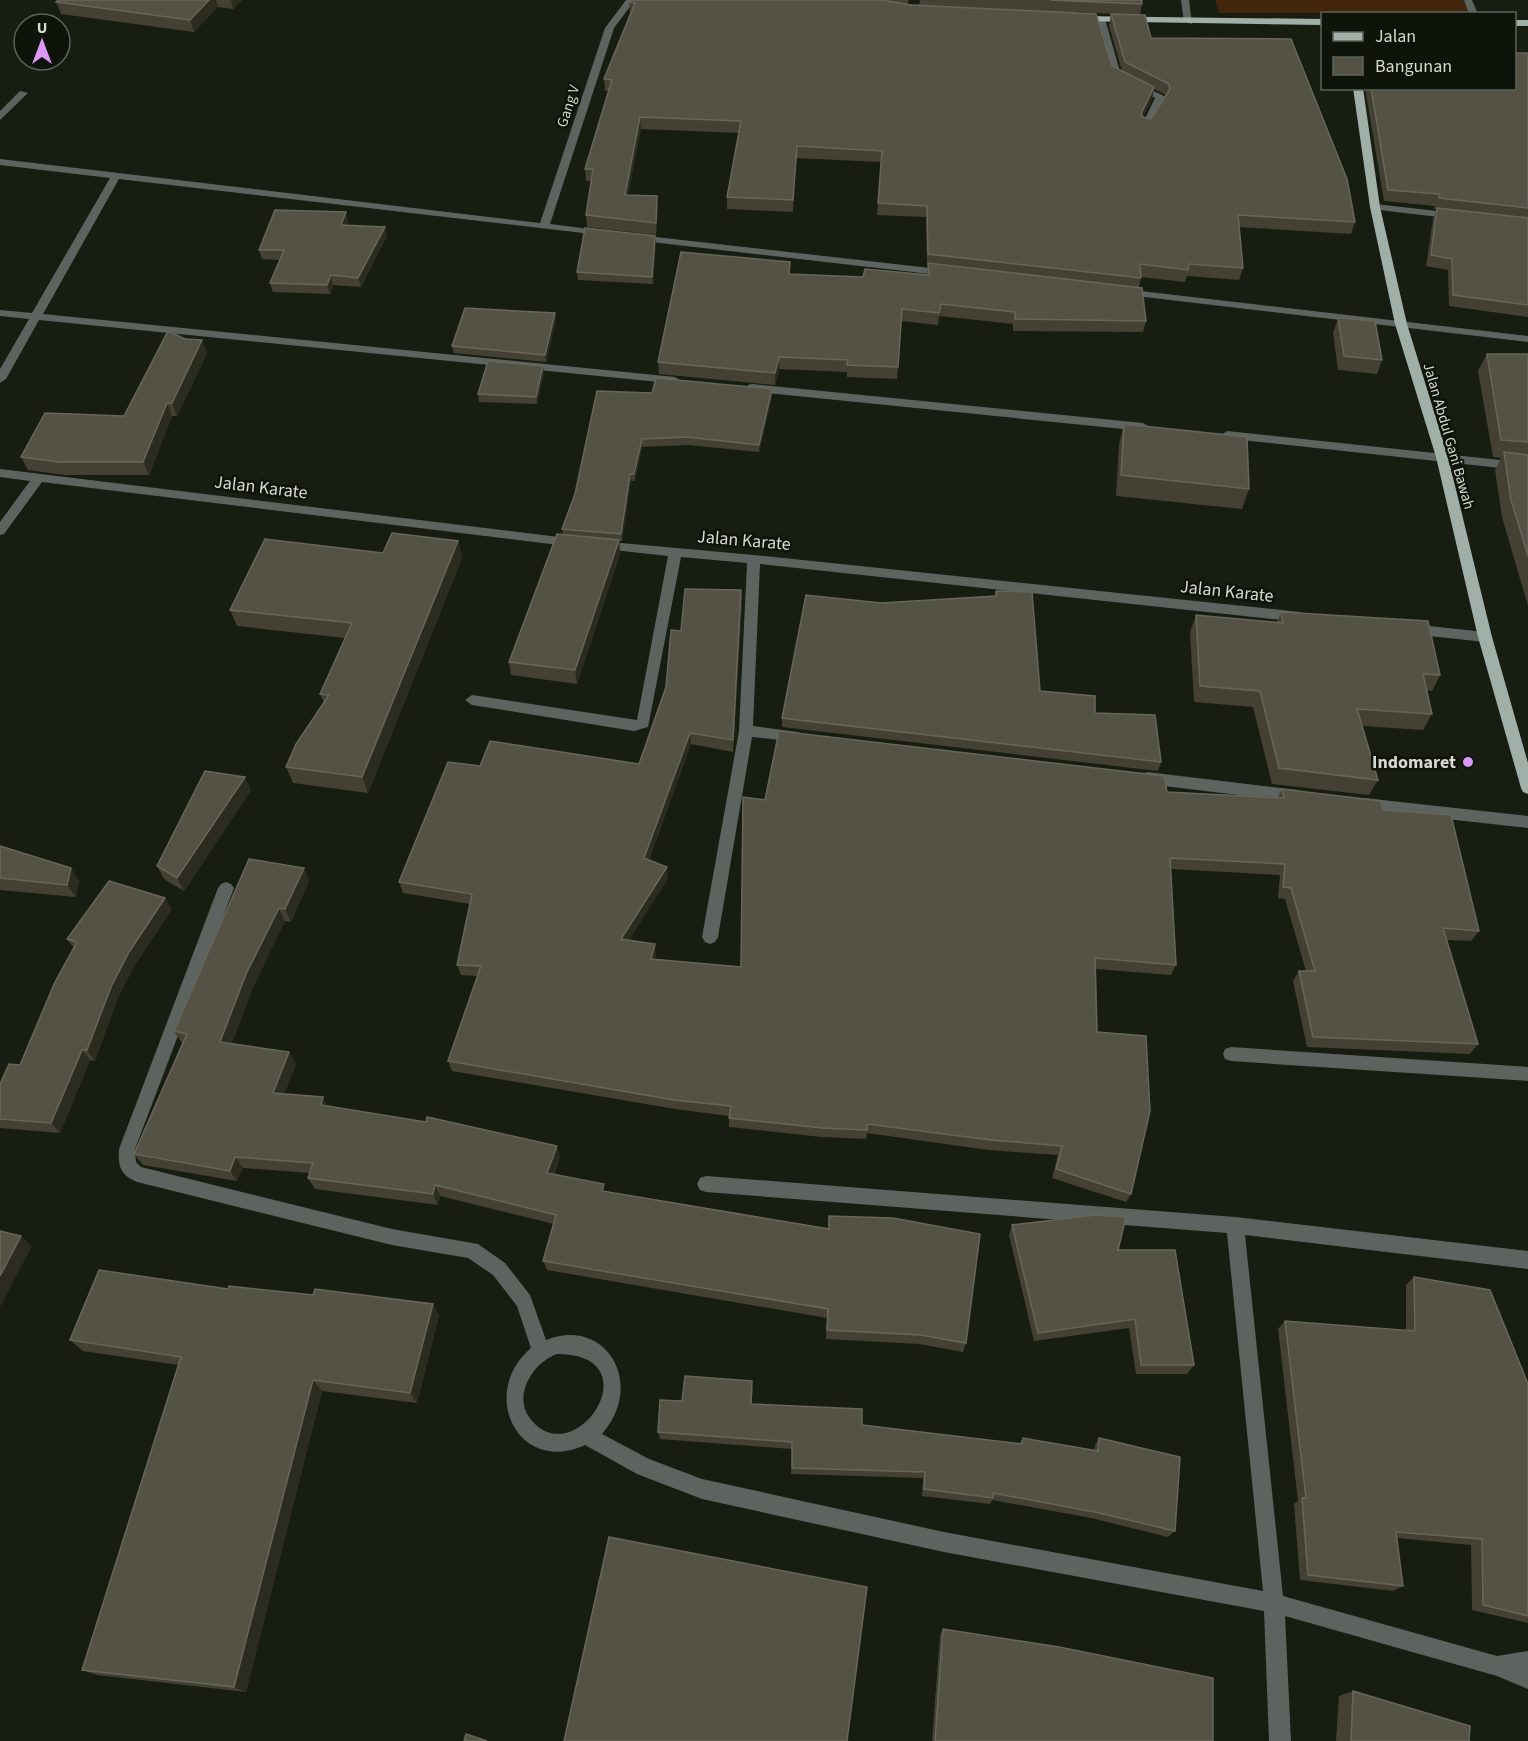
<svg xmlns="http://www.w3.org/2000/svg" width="1528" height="1741" font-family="'Source Sans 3',sans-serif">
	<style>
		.green { fill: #42250a }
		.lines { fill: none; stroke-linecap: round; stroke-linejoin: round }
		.minor { fill: #5d6460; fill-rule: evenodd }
		.major { fill: #a0afa8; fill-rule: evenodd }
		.wall { fill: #444134; fill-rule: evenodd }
		.shaded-wall { fill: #2b2b1f }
		.building { fill: #545145; stroke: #68665b; stroke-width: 1.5 }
		.poi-dot { fill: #dc99f5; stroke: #0e1409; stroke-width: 2 }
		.labels { text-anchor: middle; stroke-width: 5; stroke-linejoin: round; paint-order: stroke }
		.far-street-label { font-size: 15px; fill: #d6dad2; stroke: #0e1409 }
		.street-label { font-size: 18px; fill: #d6dad2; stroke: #0e1409 }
		.poi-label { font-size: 18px; font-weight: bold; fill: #d6dad2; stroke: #0e1409; text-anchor: end }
	</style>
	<rect width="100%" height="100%" fill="#171d11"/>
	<path class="green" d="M1215,0H1463L1472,13H1219Z"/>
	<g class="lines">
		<path class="minor" d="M626,0H635L614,28L550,224L605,231L610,234L609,236L119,179L43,314L675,377L681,381L679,384L39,320L6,379L0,383V369L29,319L0,316V310L32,313L110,178L0,165V159L540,223L605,28Z
			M1181,0H1189L1192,24L1184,22Z
			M1464,0H1472L1478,14H1469Z
			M1100,16L1105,19L1121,75L1164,96L1165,100L1149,129L1141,127L1155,98L1112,77L1095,19Z
			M20,91L28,93L0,120V111Z
			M1375,204L1455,213L1460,216L1455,219L1371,209V205Z
			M638,235L948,270L953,273L948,276L634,240L633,238Z
			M1123,289L1528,336V342L1119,294V290Z
			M752,384L1143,423L1149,427L1143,431L748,391V385Z
			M1227,431L1528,463V471L1223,438L1221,435Z
			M0,469L575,539L581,543L575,547L42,482L4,534L0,535V522L30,481L0,477Z
			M599,541L754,555L1300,612L1307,617L1300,622L760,564L753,726L798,732L805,737L798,742L752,737L718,937L715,942L710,944L705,942L702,937L739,731L747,563L681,557L648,727L634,731L472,705L465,700L472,695L637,720L668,556L595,548L593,545L595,542Z
			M1410,624L1485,632L1492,637L1485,642L1410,634L1403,629Z
			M1147,772L1298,790L1303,792L1305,796L1303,800L1298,802L1147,784L1142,782L1140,778L1142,774Z
			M1364,798L1528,816V828L1364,810L1359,808L1357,804L1359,800Z
			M226,882L231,884L234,888L135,1149L136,1162L141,1167L392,1229L478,1244L505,1263L530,1295L546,1340C606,1316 646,1384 602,1434L649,1459L702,1479L944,1532L1263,1591L1227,1233L706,1192L700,1190L697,1184L700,1178L706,1176L1235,1217L1528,1251V1269L1245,1235L1283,1596L1497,1656L1528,1651V1689L1497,1676L1285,1616L1291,1741H1269L1264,1611L944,1552L702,1499L637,1474L585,1445C518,1476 478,1393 531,1348L517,1306L493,1275L468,1258L392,1245L137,1182C120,1175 118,1166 119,1149L218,888L221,884ZM557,1354C656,1354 573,1478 529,1417C513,1394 534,1362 557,1354Z
			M1231,1047L1528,1067V1081L1231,1061L1225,1059L1223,1054L1225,1049Z"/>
		<path class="major" d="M1077,16L1322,19V25L1074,21L1072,19Z
			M1514,20H1528V26H1514Z
			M1353,88H1363L1380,207L1407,324L1448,457L1492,637L1528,763V794L1523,792L1521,788L1478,637L1436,457L1395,324L1370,207Z"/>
	</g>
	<path class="wall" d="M58,0H242L233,9L218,7L194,32L61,14L56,2Z
		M631,0H909L907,4L919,5L920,0H1142V4L1140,15L1151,38L1355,222L1351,234L1239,227L1243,268L1239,280L1187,276L1185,282L1141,277L1139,287L1146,321L1143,332L1013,331V324L939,316L938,325L901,321L897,379L847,377V372L779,369L775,385L659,374L658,362L789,274L863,277L927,275L928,266H927L926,217L877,215L881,162L796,158L793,212L727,209V197L739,133L641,129L628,195L658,208L656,235L587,227L586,215L591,181H586L585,169L608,91H605L604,79L630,13L629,2ZM1074,12L1116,14H1111L1109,26L1122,71L1112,66ZM1154,89L1166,95L1151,119L1143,117L1152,99Z
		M1528,53V317L1449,306L1448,270L1426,266L1433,219L1437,209H1434L1435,206L1384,201L1365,88H1515Z
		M348,222L347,225L385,227L387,236L361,287L333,285L330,294L273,292L270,283L280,260L262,259L259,250Z
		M655,236L656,243L653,284L578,280L577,272Z
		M1338,318L1382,360L1377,374L1338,370L1333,333Z
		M556,321L546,362L454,353L452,346Z
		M185,339L202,340L207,353L177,416H172L149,475H65L28,470L21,457L124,416Z
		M1487,354H1528V606L1502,517L1495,470L1501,458L1493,457L1478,371Z
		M543,366L544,373L537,404L479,402L478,394Z
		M652,393L772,397L759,452L688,445L642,447L635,481H631L622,541H619L620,554L577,684L511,675L509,662L563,534L562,529Z
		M1124,424L1249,489L1242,509L1116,496L1119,445Z
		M458,541L462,558L368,793L293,783L286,767L324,703L320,694L345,638L237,626L230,610Z
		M741,590L742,603L733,752L691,744L649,860L668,878L629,940L656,954L655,959L741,967L765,800L1167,792L1278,797L1282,789L1383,810L1479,931L1471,941L1446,940L1478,1044L1470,1054L1307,1047L1293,981L1299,971H1306L1285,899L1278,898L1280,875L1171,869L1176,965L1171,975L1096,969L1097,1032L1131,1194L1126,1202L1052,1178L1058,1155L988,1150L867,1133L866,1139L821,1137L729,1127V1116L675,1109L452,1071L448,1061L478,976L461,975L457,965L470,904L403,893L399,882L480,766L639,764L666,687L681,631Z
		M996,591L1040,691L1095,713L1161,762L1158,771L782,727V718L881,603L995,596Z
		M1281,612L1440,675L1432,691L1427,690L1432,714L1423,730L1362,726L1378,780L1369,795L1272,784L1253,707L1194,702L1190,632L1196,615L1277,622Z
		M251,790L184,891L164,879L157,866Z
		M0,846L71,868L79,881L76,897L0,890Z
		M304,868L309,881L291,922L285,921L253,987L232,1043L289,1052L296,1064L284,1094L328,1107L560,1157L554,1175L606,1192L828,1229L829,1216L966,1343L963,1352L919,1344L826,1339L827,1318L547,1270L543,1261L554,1224L440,1196L438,1205L315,1189L308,1178L310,1173L243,1168L237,1181L143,1165L134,1154L182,1043L174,1031Z
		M172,909L136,963L118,997L95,1061L90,1060L60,1133L0,1128V1084L20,1065L74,948L67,939Z
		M1012,1225L1118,1250L1194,1365L1187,1374H1136L1129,1328L1034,1341L1009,1235Z
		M1414,1277L1528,1384V1623L1472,1610L1471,1545L1397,1538L1403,1586L1393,1591L1300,1580L1294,1504L1298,1501L1278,1329L1285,1321L1406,1331V1285Z
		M228,1289L439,1315L417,1403L322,1391L246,1692L97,1675L82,1670L178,1365L83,1351L70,1340Z
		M753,1389L751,1404L862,1425L1019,1444L1023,1438L1094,1450L1095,1445L1099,1438L1175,1531L1168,1537L1091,1518L992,1500L990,1504L922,1496L923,1478L791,1474L792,1449L660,1439L658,1432L682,1401Z
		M943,1629L1213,1741H932L940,1635Z
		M1353,1691L1469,1741H1336L1339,1696Z"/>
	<path class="shaded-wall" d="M209,0H216L218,7L194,32L190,20Z
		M231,0H242L233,9Z
		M1154,87L1152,99L1139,126L1141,114Z
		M640,117L641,129L626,207L625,195Z
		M657,196L658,208L656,235V223Z
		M346,212L348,222L344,235L341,225Z
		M385,227L387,236L361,287L358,278Z
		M655,236L656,243L653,284L652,277Z
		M331,275L333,285L330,294L327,285Z
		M555,313L556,321L546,362L545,355Z
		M202,340L207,353L177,416L172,403Z
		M779,357V369L775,385V373Z
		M543,366L544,373L537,404L536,397Z
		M772,389V397L759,452V445Z
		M167,403L172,416L149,475L143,462Z
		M642,439V447L635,481L634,474Z
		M630,474L631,481L622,541L621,534Z
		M619,540L620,554L577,684L575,670Z
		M458,541L462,558L368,793L362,777Z
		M741,590L742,603L733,752V740Z
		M690,733L691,744L645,870L644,858Z
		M245,777L251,790L184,891L177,878Z
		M667,867L668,878L623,950L621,939Z
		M71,868L79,881L76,897L67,885Z
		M304,868L309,881L291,922L285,909Z
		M165,898L172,909L136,963L118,997L95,1061L87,1050L111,987L129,952Z
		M279,908L285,921L253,987L228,1054L220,1042L246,974Z
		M655,944L656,954L652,969L651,959Z
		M82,1050L90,1060L60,1133L51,1123Z
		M289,1052L296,1064L280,1105L273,1093Z
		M323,1097L329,1109L321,1105Z
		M557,1146L560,1157L550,1184L547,1173Z
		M235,1157L243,1168L237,1181L230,1171Z
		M435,1185L440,1196L438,1205L433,1194Z
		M21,1236L32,1246L0,1307V1276Z
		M433,1304L439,1315L417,1403L410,1393Z
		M313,1380L322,1391L246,1692L234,1687Z"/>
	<path class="building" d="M58,0H209L190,20L56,2Z
		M631,0H881L912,5L1096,14L1112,66L1154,87L1141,114L1143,117L1151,119L1170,89L1169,84L1125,62L1111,14L1145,15L1151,38L1291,39L1347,179L1355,222L1238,215L1243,268L1189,264L1188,270L1140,264L1141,278L928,254L927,206L878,203L882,151L797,146L793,200L727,197L741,121L640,117L625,195L657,196L656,223L586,215L593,169H585L612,80L604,79L635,3L629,2Z
		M1050,0H1142V4Z
		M1515,53H1528V208L1439,198V194L1388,190L1371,88H1515Z
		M1437,208L1528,218V305L1453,295L1452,259L1431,255Z
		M275,210L346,212L341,225L385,227L358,278L331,275L327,285L270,283L284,250H259Z
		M585,228L655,236L652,277L577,272Z
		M681,252L790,262L789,274L863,277L865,269L929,275L928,263L1142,288L1146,321L1015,319V312L941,304L939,313L902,309L898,367L847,365L848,360L779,357L775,373L658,362Z
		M465,308L555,313L545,355L452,346Z
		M1338,318L1375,321L1382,360L1344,356Z
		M168,331L185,339L202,340L172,403H167L143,462H59L21,457L45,413L124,416Z
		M1487,354H1528V442L1501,440Z
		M488,361L543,366L536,397L478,394Z
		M656,378L772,389L759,445L687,437L642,439L634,474H630L621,534L562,529L575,494L597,391L652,393Z
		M1124,424L1247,437L1249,489L1121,475Z
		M1504,452L1528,455V556L1511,500Z
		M392,533L458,541L362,777L286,767L296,744L329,695L320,694L352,623L230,610L265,539L383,553Z
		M557,534L619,540L575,670L509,662Z
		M685,589L741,590L733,740L690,733L644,858L667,867L621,939L655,944L651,959L741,967L743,797L765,800L779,731L1164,776L1167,792L1284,798L1282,789L1381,801L1383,810L1451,815L1479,931L1443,928L1478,1044L1313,1037L1299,971H1315L1291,888L1283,887L1285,864L1170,858L1176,965L1095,958L1097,1032L1146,1036L1150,1111L1131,1194L1056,1169L1062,1146L991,1140L867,1124V1130L822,1128L729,1118L731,1106L674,1100L448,1061L481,966L457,965L472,894L399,882L448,762L480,766L490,741L639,764L666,687L671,630L681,631Z
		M996,591L1032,592L1040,691L1095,696V713L1155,715L1161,762L782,718L806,595L881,603L996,596Z
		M1281,612L1428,621L1440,675L1423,674L1432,714L1357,709L1378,780L1279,768L1260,691L1200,686L1196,615L1283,623Z
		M205,771L245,777L177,878L157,866Z
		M0,846L71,868L67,885L0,878Z
		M249,859L304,868L285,909L279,908L246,974L220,1042L289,1052L273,1093L323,1097L321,1105L426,1122L427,1117L557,1146L547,1173L604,1184L602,1191L829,1229V1216L893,1218L980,1234L966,1343L921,1335L827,1330L828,1309L543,1261L556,1215L435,1185L433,1194L308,1178L313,1163L235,1157L230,1171L134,1154L187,1034L174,1031Z
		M109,881L165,898L129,952L111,987L87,1050H82L51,1123L0,1119V1084L9,1064L20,1065L55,982L77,942L67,939Z
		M1096,1215L1126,1217L1118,1250H1175L1194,1365H1141L1135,1319L1038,1333L1012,1225Z
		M0,1231L21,1236L0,1276Z
		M99,1270L228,1289L229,1286L313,1295L315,1289L433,1304L410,1393L313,1380L234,1687L82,1670L181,1357L70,1340Z
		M1414,1277L1490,1290L1528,1384V1616L1483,1605L1482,1539L1396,1532L1403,1586L1308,1575L1302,1498H1306L1285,1321L1415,1331Z
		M685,1376L752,1381L751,1404L862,1409V1425L1022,1444L1023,1438L1098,1451L1099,1438L1180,1457L1175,1531L1095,1512L993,1493V1498L924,1489L925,1472L792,1468V1442L658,1432L660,1400L682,1401Z
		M609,1537L867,1587L847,1741H564Z
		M943,1629L1059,1647L1213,1678V1741H935Z
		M1353,1691L1470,1726L1469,1741H1351Z
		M466,1734L487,1741H464Z"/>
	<circle class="poi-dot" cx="1468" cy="762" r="6"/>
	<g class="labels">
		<g class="far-street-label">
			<text transform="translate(568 106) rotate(-72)" y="5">Gang V</text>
			<text transform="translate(1449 436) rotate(74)" y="5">Jalan Abdul Gani Bawah</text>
		</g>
		<g class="street-label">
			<text transform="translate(261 487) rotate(7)" y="6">Jalan Karate</text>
			<text transform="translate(744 540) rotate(5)" y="6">Jalan Karate</text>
			<text transform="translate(1227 591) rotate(6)" y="6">Jalan Karate</text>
		</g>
		<g class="poi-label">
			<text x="1456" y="768">Indomaret</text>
		</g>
	</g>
	<rect x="1321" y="12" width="195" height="78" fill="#0e1409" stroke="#5e6359" stroke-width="1.5"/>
	<rect x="1333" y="32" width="30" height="9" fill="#a0afa8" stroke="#5e6359" stroke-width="1.5"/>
	<text x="1375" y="42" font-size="18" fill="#d6dad2">Jalan</text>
	<rect x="1333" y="57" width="30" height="18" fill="#545145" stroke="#5e6359" stroke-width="1.5"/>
	<text x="1375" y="72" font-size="18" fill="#d6dad2">Bangunan</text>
	<g transform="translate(42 42)"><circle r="28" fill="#0e1409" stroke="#5e6359" stroke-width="1.5"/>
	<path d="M0-4.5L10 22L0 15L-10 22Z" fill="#dc99f5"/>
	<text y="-9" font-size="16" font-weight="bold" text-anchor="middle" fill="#d6dad2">U</text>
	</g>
</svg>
